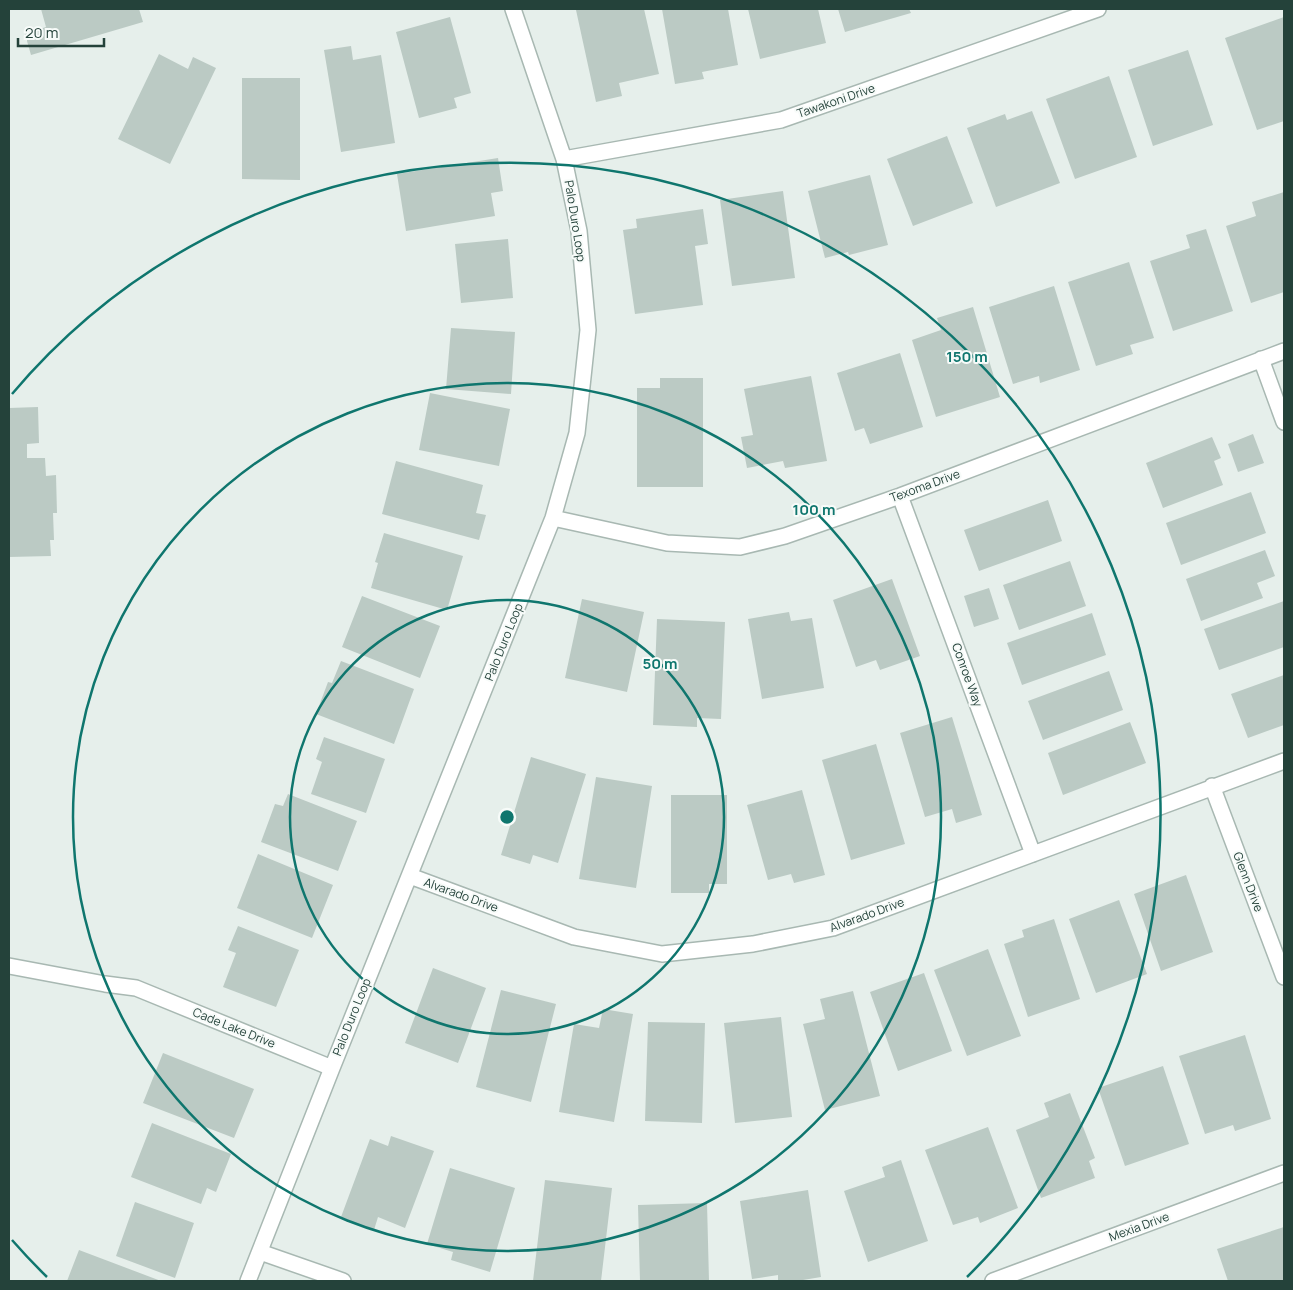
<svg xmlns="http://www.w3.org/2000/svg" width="1293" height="1290" font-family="Manrope,sans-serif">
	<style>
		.building { fill: #bbcac4 }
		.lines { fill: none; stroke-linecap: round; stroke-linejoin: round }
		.minor-casing { stroke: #a8b8b2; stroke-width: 18 }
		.minor { stroke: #fff; stroke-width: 15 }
		.ring { fill: none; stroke: #0f766e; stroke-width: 2.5 }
		.labels { text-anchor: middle; stroke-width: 4; stroke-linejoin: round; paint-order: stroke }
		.street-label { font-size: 12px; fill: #24423a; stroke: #f7fbf9 }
		.centre { fill: #0f766e; stroke: #f7fbf9; stroke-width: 2.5 }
		.ring-label { font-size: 15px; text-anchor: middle; font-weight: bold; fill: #0f766e; stroke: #f7fbf9; stroke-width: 4; stroke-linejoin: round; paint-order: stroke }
	</style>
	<rect width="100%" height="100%" fill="#e6efeb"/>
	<path class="building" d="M41,9H139L143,22L31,55L25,34L46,27Z
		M583,9H644L659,74L619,83L622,96L596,102L576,10Z
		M662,9H728L738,65L702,72L704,79L675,84Z
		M748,9H818L826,43L760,59Z
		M838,9H909L911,13L845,32Z
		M450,17L471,93L454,98L457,108L419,118L396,32Z
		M1284,17V121L1257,130L1225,38Z
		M351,46L353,60L381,55L395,143L341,152L324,50Z
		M1188,50L1213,125L1153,146L1128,70Z
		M159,54L188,69L193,57L216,68L170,164L118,139Z
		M1109,76L1137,157L1075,179L1046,99Z
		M242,78H300V180L242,179Z
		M1032,111L1060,183L996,207L967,128L1005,114L1007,120Z
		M947,136L973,203L913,226L887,159Z
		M498,158L503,191L491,193L495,216L406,231L397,174Z
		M870,175L888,245L849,255L848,252L825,258L808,191Z
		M783,191L795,278L732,286L720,200Z
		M1284,192V292L1251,303L1226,226L1256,216L1252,202Z
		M703,209L708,244L695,246L703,305L635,314L623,230L637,228L636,219Z
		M1206,229L1233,311L1173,331L1150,261L1190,248L1186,235Z
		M508,239L513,298L461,303L455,244Z
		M1129,262L1154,338L1130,345L1133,354L1096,366L1068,282Z
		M1054,286L1080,370L1040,383L1039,376L1013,384L989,307Z
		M973,307L1000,397L936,417L912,340L941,330L937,318Z
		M451,328L515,332L511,394L446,389Z
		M900,353L923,427L870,444L864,428L855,431L837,373Z
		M811,376L827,461L785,468L783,461L747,468L741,437L753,435L744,389Z
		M660,378H703V487H637V388H660Z
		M430,393L510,409L499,466L419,450Z
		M38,407L39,443L27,444V458H45L46,476L56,475L57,513H53L54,540H50L51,556L9,557V408Z
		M1253,434L1264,463L1238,472L1228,444Z
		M1212,437L1221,458L1214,461L1223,485L1163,508L1146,463Z
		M396,461L483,485L476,513L486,515L479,540L382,514Z
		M1251,492L1266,533L1181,565L1166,523Z
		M1048,500L1062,541L979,571L964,530Z
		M384,533L463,556L447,610L371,588L378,563L375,562Z
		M1265,550L1275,576L1257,583L1263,598L1201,621L1186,579Z
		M1070,561L1086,606L1019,630L1003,585Z
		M892,579L920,656L880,670L876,660L856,667L833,600Z
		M989,588L999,619L974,627L964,596Z
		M362,596L440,626L420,678L342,647Z
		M582,599L644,612L627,692L565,678Z
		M1284,601V647L1219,670L1204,629Z
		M789,612L791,621L812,618L824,688L762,699L748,619Z
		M1092,613L1106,655L1022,685L1007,643Z
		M657,619L725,622L721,719L697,718V727L653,725Z
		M341,661L414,689L394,744L316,714L328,682L332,683Z
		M1109,671L1123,710L1043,740L1028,701Z
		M1284,675V725L1248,738L1231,694Z
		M952,717L982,815L956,823L952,809L925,817L900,733Z
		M1130,722L1146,763L1063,795L1048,753Z
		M324,737L385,759L366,813L311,794L322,762L316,759Z
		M876,744L905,844L851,860L822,760Z
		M531,757L586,774L558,863L533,855L530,864L501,855Z
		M596,777L652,786L636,888L579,879Z
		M802,790L825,875L794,883L791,874L768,880L747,805Z
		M288,794L357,821L338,871L261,842L275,804L283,806Z
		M671,795H727V884H709V893H671Z
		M258,854L333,885L312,938L237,908Z
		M1186,875L1213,952L1161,971L1134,894Z
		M1119,900L1147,974L1096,993L1069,919Z
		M1054,919L1080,999L1028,1017L1004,944L1024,937L1022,930Z
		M238,926L299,950L276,1007L223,987L236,953L228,950Z
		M988,949L1021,1036L967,1056L934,970Z
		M433,968L486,988L458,1063L405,1043Z
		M924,973L952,1051L898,1071L870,992Z
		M501,990L556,1004L531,1102L476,1087Z
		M853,991L880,1096L825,1110L803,1024L825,1019L820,999Z
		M603,1009L633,1014L614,1122L559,1112L574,1024L599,1028Z
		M781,1017L792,1117L735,1123L724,1023Z
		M648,1022L705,1023L702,1123L645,1121Z
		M1245,1035L1271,1119L1235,1131L1233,1125L1205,1134L1179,1056Z
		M163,1053L254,1089L234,1138L143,1103Z
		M1163,1066L1189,1144L1125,1166L1098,1088Z
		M1070,1093L1095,1158L1089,1161L1095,1178L1041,1198L1016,1130L1049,1117L1044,1103Z
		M152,1123L231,1154L216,1192L207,1188L201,1204L131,1177Z
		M988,1127L1018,1208L980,1223L978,1217L953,1225L925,1150Z
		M391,1136L434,1151L405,1228L378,1217L374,1230L341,1217L370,1139L388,1146Z
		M901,1160L928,1241L868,1262L844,1191L885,1177L882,1167Z
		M450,1168L515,1188L490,1272L451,1260L453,1252L427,1244Z
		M545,1180L612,1188L601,1281H533Z
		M808,1190L821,1277L797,1281H778V1275L752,1279L740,1201Z
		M135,1202L194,1223L175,1278L116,1256Z
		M707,1203L709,1281H640L638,1205Z
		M1284,1227V1281H1228L1217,1249Z
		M79,1250L161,1281H67Z"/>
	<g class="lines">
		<defs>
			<path id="minor" d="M564,159L781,120L1098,9
				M1261,359L1284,422
				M900,496L1033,854
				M553,518L667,543L740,547L785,536L900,496L1284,351
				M1212,786L1284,977
				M410,876L574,937L662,954L753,944L833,928L1284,761
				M9,966L105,984L136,988L332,1068
				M260,1252L343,1281
				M248,1281L332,1068L553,518L577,433L588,330L579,231L564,159L513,9
				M993,1281L1284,1173"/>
		</defs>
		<use href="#minor" class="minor-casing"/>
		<use href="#minor" class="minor"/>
	</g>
	<g class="ring">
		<circle cx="507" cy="817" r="217"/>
		<circle cx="507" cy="817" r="434"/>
		<path d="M47 1277A651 651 0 0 1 12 1240M12 394A651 651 0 1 1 967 1277"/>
	</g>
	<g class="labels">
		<g class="street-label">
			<text transform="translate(836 101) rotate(-19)" y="4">Tawakoni Drive</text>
			<text transform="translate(575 221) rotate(81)" y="4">Palo Duro Loop</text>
			<text transform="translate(925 486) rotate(-20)" y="4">Texoma Drive</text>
			<text transform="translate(504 642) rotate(-68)" y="4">Palo Duro Loop</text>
			<text transform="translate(967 675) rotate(70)" y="4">Conroe Way</text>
			<text transform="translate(1248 882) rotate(69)" y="4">Glenn Drive</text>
			<text transform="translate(461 895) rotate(20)" y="4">Alvarado Drive</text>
			<text transform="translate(867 915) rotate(-20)" y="4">Alvarado Drive</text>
			<text transform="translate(352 1017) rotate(-68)" y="4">Palo Duro Loop</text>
			<text transform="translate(234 1028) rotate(22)" y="4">Cade Lake Drive</text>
			<text transform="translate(1139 1227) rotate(-20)" y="4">Mexia Drive</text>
		</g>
	</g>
	<circle cx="507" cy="817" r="8" class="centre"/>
	<g class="ring-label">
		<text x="967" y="362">150 m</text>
		<text x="814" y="515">100 m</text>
		<text x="660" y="669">50 m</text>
	</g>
	<rect width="1293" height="1290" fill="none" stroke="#24423a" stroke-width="20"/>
	<path d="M18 38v8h86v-8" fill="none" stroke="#24423a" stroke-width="2.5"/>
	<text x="25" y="38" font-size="15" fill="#24423a" stroke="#f7fbf9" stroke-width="4" paint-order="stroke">20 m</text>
</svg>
